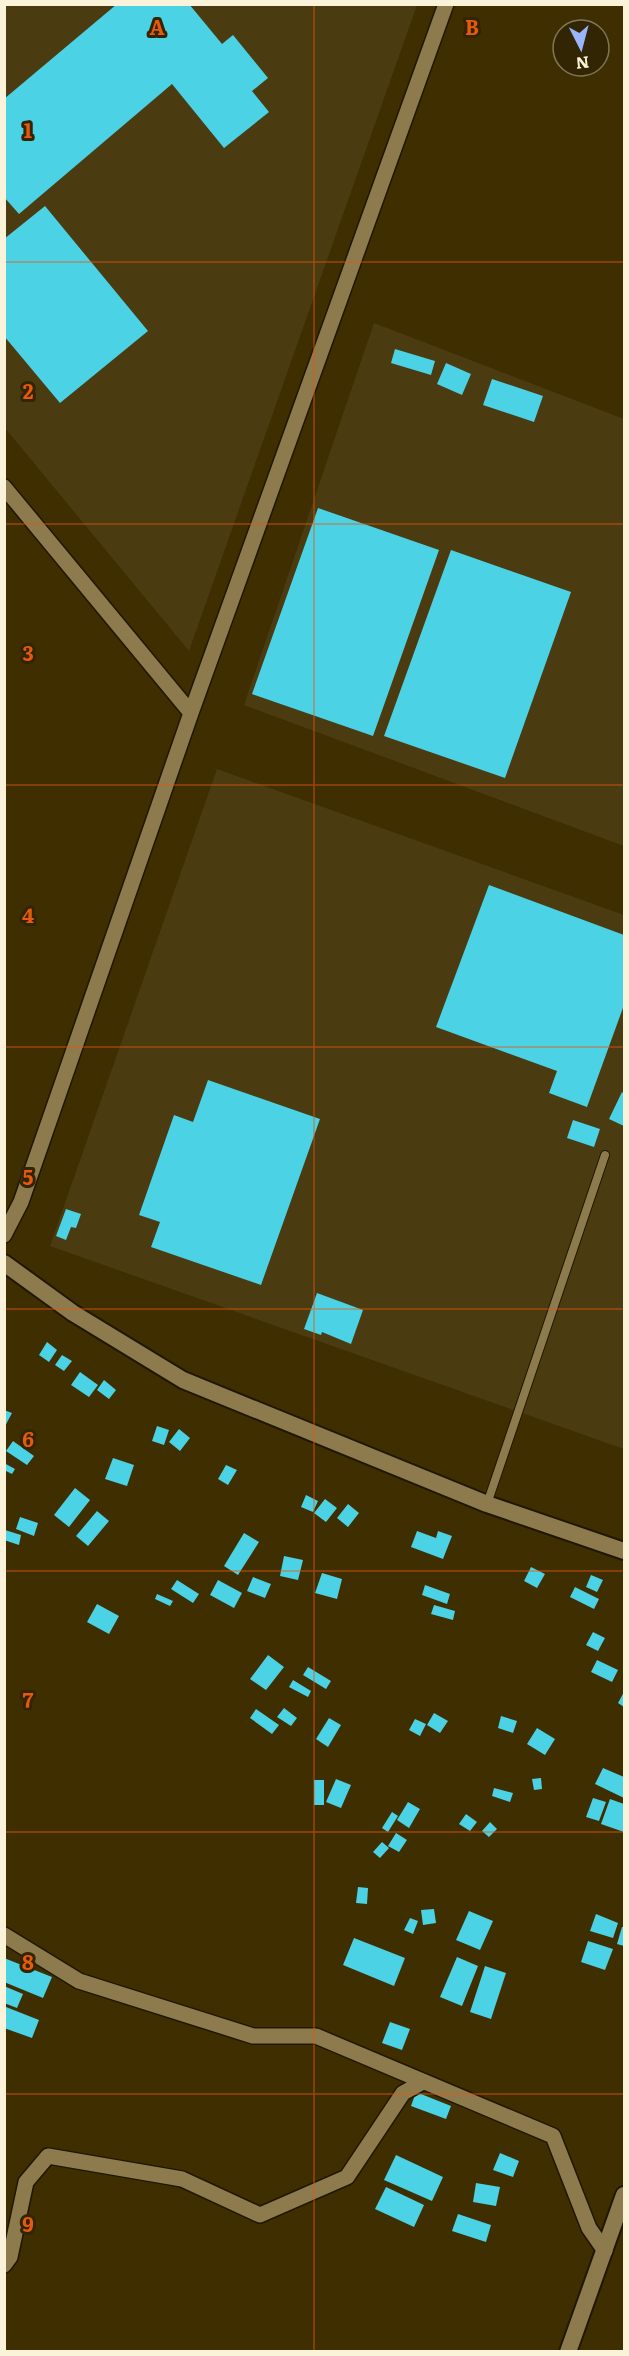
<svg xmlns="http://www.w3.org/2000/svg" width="629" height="2356" font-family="Literata,serif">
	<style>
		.built { fill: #4a3b11 }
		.building { fill: #4bd2e4 }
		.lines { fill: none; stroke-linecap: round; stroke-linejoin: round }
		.service-casing { stroke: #201802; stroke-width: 10 }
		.minor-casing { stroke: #201802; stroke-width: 18 }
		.tertiary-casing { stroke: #201802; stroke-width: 20 }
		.secondary-casing { stroke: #201802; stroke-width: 20 }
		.service { stroke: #8d7b4e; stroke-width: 8 }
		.minor { stroke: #8d7b4e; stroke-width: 15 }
		.tertiary { stroke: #8d7b4e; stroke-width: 16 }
		.secondary { stroke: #8d7b4e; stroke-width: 16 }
		.grid { fill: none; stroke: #e8590c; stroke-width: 1.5; stroke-opacity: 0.55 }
		.grid-label { font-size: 20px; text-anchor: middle; font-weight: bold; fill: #e8590c; stroke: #322503; stroke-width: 6; stroke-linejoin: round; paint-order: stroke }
	</style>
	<rect width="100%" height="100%" fill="#3f2e00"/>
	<path class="built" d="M4,5H417L189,651L5,428Z
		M374,323L624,419V846L244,705Z
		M217,769L624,915V1449L50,1246Z"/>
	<path class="building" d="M117,4H189L222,44L233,35L268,78L252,91L269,112L224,148L172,84L19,214L4,197V99Z
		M45,206L148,331L60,403L4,336V239Z
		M395,349L435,361L431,375L391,363Z
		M446,363L471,374L462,395L437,384Z
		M492,379L543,396L534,422L483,405Z
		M318,508L439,550L373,736L252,694Z
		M451,550L571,592L505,778L384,736Z
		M489,885L624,935V1005L587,1107L549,1093L557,1071L436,1027Z
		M208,1080L320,1119L261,1285L151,1247L160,1222L139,1215L174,1115L193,1122Z
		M622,1092L624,1094V1126L609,1119Z
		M573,1120L600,1129L594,1147L567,1138Z
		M66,1209L81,1214L76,1228L71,1227L66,1240L56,1236Z
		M317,1293L363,1310L351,1344L322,1332L321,1335L304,1329Z
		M47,1342L57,1350L49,1362L39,1355Z
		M62,1355L72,1361L64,1371L55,1365Z
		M80,1372L98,1385L89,1397L71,1385Z
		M104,1380L116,1390L109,1399L97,1390Z
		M4,1410L12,1413L4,1428Z
		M157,1426L169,1430L164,1445L152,1441Z
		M179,1429L190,1438L180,1451L169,1442Z
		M13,1441L34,1456L27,1465L6,1451Z
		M113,1458L134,1465L127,1486L105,1479Z
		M4,1463L15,1469L12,1474L4,1470Z
		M226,1465L237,1470L228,1485L218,1479Z
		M75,1488L90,1500L69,1527L54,1515Z
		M306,1495L318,1501L313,1512L301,1507Z
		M325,1499L337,1508L326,1522L314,1513Z
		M348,1504L359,1513L348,1527L337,1518Z
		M97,1511L109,1521L88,1546L76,1536Z
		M20,1517L38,1523L34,1536L16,1529Z
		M5,1530L21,1535L19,1545L4,1540Z
		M417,1531L436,1538L438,1531L452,1536L443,1559L411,1547Z
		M244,1533L259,1542L238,1575L224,1566Z
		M284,1556L303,1560L298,1580L280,1576Z
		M531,1567L545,1574L537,1588L524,1581Z
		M322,1573L342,1579L337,1599L315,1593Z
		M591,1575L603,1580L597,1592L586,1587Z
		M253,1577L271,1584L265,1598L247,1591Z
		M177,1580L199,1594L193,1603L171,1589Z
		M218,1580L242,1593L234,1608L210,1595Z
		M425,1585L450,1594L447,1604L422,1595Z
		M575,1587L599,1599L594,1609L570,1597Z
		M157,1594L173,1601L170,1606L155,1599Z
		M97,1604L119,1616L109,1634L87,1622Z
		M434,1605L455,1611L453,1620L431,1614Z
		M593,1632L605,1638L598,1651L586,1645Z
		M268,1655L284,1667L266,1690L250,1679Z
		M597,1660L618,1670L612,1682L591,1672Z
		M308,1667L331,1681L326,1689L303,1675Z
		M293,1680L311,1691L308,1697L289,1687Z
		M624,1692V1707L618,1703Z
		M284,1708L297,1718L291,1726L277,1717Z
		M256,1709L279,1725L272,1734L250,1718Z
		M434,1713L448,1721L440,1733L427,1725Z
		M501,1716L517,1721L513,1733L498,1728Z
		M329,1718L341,1725L328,1747L316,1739Z
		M415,1719L426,1724L420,1736L409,1730Z
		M537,1728L555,1739L545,1755L527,1744Z
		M603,1768L624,1777V1798L595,1784Z
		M541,1778L542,1789L534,1790L532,1779Z
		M336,1779L351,1785L341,1808L326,1802Z
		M314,1780H324V1805H314Z
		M494,1788L513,1793L510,1802L492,1796Z
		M593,1798L606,1802L599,1821L586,1817Z
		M610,1799L624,1804V1832L601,1824Z
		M408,1802L420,1809L409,1828L397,1820Z
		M392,1812L398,1816L388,1832L382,1828Z
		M466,1814L477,1822L470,1831L459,1824Z
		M490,1822L497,1829L489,1837L482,1831Z
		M396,1833L407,1840L399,1852L388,1846Z
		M382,1842L389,1848L380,1858L373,1852Z
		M358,1887L368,1888L367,1904L356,1903Z
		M434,1909L436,1923L423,1925L421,1910Z
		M469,1911L493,1921L480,1950L456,1940Z
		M596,1914L618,1923L613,1938L590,1931Z
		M410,1918L418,1921L413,1934L404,1930Z
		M622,1927H624V1946L617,1944Z
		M354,1938L405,1958L394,1986L343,1965Z
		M588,1941L613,1949L605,1970L581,1962Z
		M457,1957L478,1966L462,2006L440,1997Z
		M4,1958L52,1977L43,1998L4,1982Z
		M485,1966L506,1973L491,2019L470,2012Z
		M4,1986L23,1994L17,2008L4,2003Z
		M6,2007L39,2020L32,2038L4,2028Z
		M390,2022L410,2029L402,2050L382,2043Z
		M416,2092L451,2106L446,2119L411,2106Z
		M500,2153L519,2161L513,2177L493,2170Z
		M396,2155L443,2177L432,2201L384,2180Z
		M476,2183L500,2187L496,2206L473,2202Z
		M386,2187L424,2205L414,2227L375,2209Z
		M458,2214L491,2225L486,2242L452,2231Z"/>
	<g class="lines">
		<defs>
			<path id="service" d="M487,1504L605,1155"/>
			<path id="minor" d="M4,487L191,713
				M4,1235L21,1202L191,713L446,4
				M4,1935L79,1981L253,2036H316L553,2136L589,2228L605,2251
				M4,2265L10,2257L26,2182L48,2156L182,2179L260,2215L347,2177L403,2093L423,2082"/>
			<path id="tertiary" d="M4,1263L73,1313L183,1380L487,1504L624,1551"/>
			<path id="secondary" d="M568,2352L624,2195"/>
		</defs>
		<use href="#service" class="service-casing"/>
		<use href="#minor" class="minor-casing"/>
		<use href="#tertiary" class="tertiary-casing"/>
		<use href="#secondary" class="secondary-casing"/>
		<use href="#service" class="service"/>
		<use href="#minor" class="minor"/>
		<use href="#tertiary" class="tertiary"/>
		<use href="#secondary" class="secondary"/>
	</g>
	<path class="grid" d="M314,4V2352M4,262H624M4,524H624M4,785H624M4,1047H624M4,1309H624M4,1571H624M4,1832H624M4,2094H624"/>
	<g class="grid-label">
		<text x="157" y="35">A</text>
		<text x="472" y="35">B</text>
		<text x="28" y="138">1</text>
		<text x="28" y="399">2</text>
		<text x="28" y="661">3</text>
		<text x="28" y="923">4</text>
		<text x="28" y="1185">5</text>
		<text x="28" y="1447">6</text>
		<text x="28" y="1708">7</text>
		<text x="28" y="1970">8</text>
		<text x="28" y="2232">9</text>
	</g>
	<rect width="629" height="2356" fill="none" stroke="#fbf2da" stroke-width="12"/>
	<g transform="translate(581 48) rotate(174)"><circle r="28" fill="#322503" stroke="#827759" stroke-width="1.5"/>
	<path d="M0-4.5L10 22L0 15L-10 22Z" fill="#9ab5fd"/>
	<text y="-9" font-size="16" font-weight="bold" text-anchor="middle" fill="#fbf2da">N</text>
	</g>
</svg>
